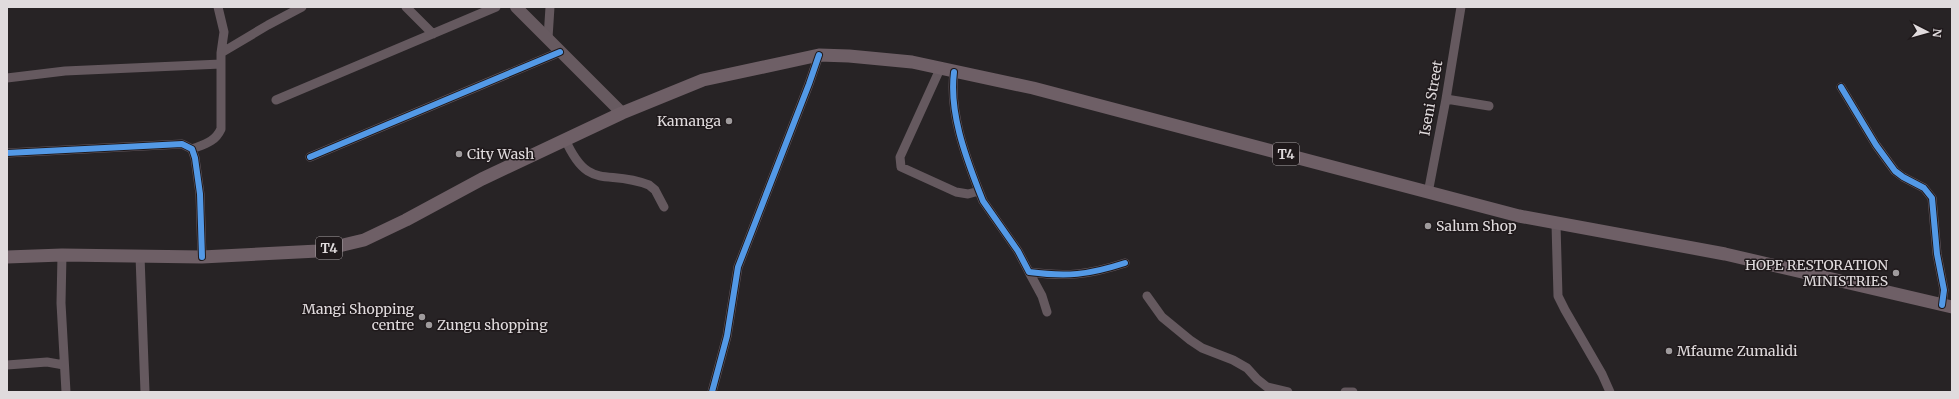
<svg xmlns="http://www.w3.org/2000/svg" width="1959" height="399" font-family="Merriweather,serif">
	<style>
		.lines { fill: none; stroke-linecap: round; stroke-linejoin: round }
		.minor { stroke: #65595f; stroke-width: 9 }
		.major { stroke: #675a60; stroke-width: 12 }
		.highway { stroke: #6e5f66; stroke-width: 13 }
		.cycleway-casing { stroke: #1f191b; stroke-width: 8 }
		.cycleway { stroke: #5399e6; stroke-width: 6 }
		.poi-dot { fill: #9f9b9d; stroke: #1f191b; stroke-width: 1.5 }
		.labels { text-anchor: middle; stroke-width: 3; stroke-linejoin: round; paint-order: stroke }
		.shield { fill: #1f191b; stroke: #a6a1a3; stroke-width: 1 }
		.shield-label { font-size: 13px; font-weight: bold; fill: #e0dbdd }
		.street-label { font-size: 14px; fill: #e0dbdd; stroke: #1f191b }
		.poi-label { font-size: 14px; fill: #e0dbdd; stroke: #1f191b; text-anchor: start }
	</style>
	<rect width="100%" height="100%" fill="#272325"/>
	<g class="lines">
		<path class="minor" d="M406,7L433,34
			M548,38L550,7
			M221,53L268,25L302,7
			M940,69L900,157L901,167L956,192L968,194L979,191
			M954,72C949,112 965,155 979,191L983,201L1018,251L1029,272C1067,277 1088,275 1125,263
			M7,78L65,71L221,64
			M1841,87L1876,145L1895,171L1903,177L1924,188L1932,198L1937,254L1944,290L1942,305
			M1446,99L1489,106
			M276,100L496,7
			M565,139C589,193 606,168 649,185L655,190L664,207
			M192,149C205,144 215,142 221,129V53L224,32L218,7
			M7,153L182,144L192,149L195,158L200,194L202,257
			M310,157L560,52
			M1428,193L1446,99L1461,7
			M1556,224L1558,296L1565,310L1602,374L1610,392
			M62,255L61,303L66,392
			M140,256L145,392
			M1029,272L1042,296L1047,312
			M1147,296L1162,317L1190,340L1202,348L1233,360L1247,368L1257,379L1267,387L1288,392
			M7,365L47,362L64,365
			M712,392L727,336L738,267L809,84L819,55
			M1345,392H1353"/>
		<path class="major" d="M516,7L622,113"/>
		<path class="highway" d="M7,257L62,255L202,257L318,251L343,245L364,240L406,220L482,179L622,113L703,80L819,55L849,56L912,62L1033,88L1519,216L1725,254L1952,307"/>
		<defs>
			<path id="cycleway" d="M954,72C949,112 965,155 979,191L983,201L1018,251L1029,272C1067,277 1088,275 1125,263
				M1841,87L1876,145L1895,171L1903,177L1924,188L1932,198L1937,254L1944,290L1942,305
				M7,153L182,144L192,149L195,158L200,194L202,257
				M310,157L560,52
				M712,392L727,336L738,267L809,84L819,55"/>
		</defs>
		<use href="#cycleway" class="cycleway-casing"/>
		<use href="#cycleway" class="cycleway"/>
	</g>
	<g class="poi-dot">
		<circle cx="729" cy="121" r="4"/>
		<circle cx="459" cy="154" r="4"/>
		<circle cx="1428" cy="226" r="4"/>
		<circle cx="1896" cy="273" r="4"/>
		<circle cx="422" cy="317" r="4"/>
		<circle cx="429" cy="325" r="4"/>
		<circle cx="1669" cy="351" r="4"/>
	</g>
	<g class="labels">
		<g class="shield">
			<rect x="1273" y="143" width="26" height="22" rx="3"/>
			<rect x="316" y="237" width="26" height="22" rx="3"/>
		</g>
		<g class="shield-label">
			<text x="1286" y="159">T4</text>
			<text x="329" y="253">T4</text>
		</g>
		<g class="street-label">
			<text transform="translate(1431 98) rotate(-80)" y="5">Iseni Street</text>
		</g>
		<g class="poi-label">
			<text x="721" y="126" text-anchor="end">Kamanga</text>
			<text x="467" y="159">City Wash</text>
			<text x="1436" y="231">Salum Shop</text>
			<text x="1888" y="270" text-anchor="end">HOPE RESTORATION<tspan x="1888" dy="16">MINISTRIES</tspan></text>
			<text x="414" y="314" text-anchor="end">Mangi Shopping<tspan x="414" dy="16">centre</tspan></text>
			<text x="437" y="330">Zungu shopping</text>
			<text x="1677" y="356">Mfaume Zumalidi</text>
		</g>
	</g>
	<rect width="1959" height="399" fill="none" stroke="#e0dbdd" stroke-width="16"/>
	<g transform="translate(1927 32) rotate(96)" stroke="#1f191b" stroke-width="3" paint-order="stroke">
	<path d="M0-3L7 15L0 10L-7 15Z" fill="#e0dbdd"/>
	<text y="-6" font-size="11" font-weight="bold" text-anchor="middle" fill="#e0dbdd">N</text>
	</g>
</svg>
